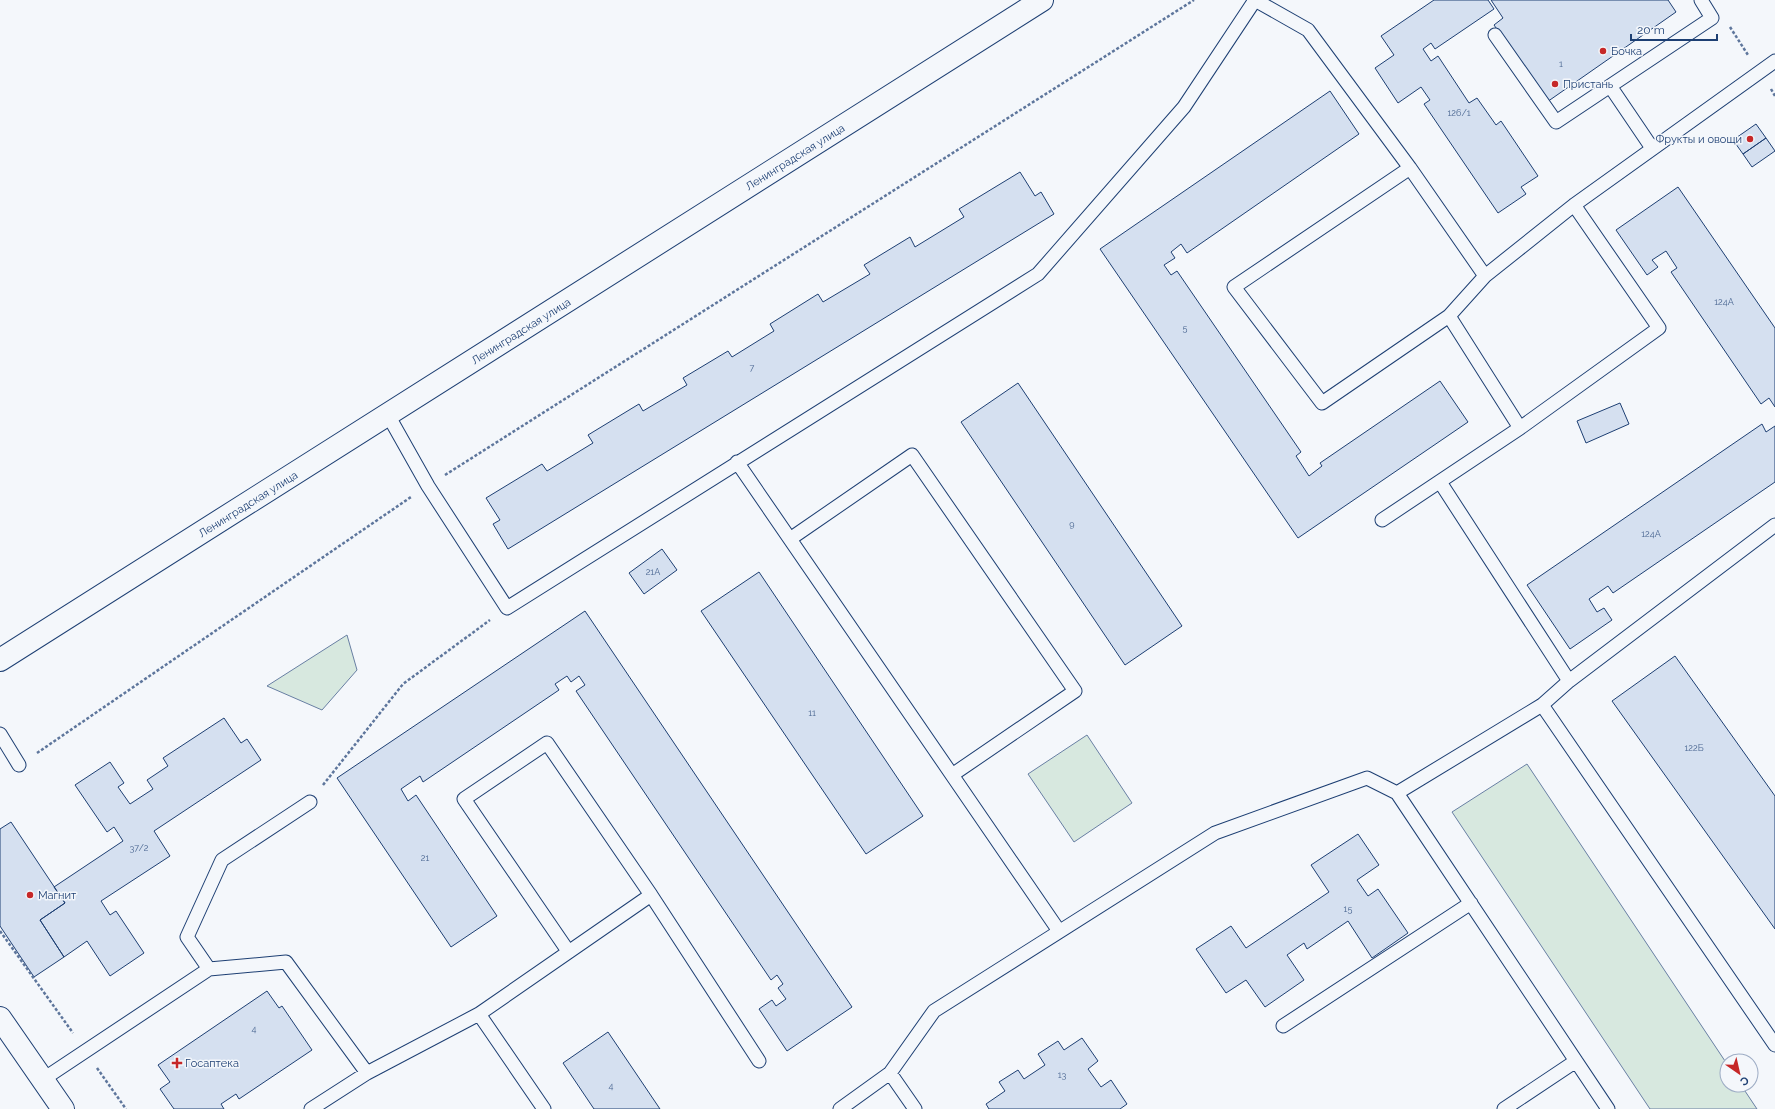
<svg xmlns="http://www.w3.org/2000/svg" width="1775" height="1109" font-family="Raleway,sans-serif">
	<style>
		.green { fill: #d7e8df; stroke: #687fa3 }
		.building { fill: #d5e0f0; stroke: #1d3f73 }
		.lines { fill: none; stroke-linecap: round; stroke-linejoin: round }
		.lane-casing { stroke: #1d3f73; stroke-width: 15 }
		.street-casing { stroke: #1d3f73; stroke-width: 24 }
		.secondary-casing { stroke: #1d3f73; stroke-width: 24 }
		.path { stroke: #5e769c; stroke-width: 2.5; stroke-dasharray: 3 2; stroke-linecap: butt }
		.lane { stroke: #f4f7fb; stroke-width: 13 }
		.street { stroke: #f4f7fb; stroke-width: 22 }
		.secondary { stroke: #f4f7fb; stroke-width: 22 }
		.poi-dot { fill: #c62828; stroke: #f4f7fb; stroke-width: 1.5 }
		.labels { text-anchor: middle; stroke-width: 3; stroke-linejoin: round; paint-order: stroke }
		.number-label { font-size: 9px; fill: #4b6792 }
		.poi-label { font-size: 11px; fill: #1d3f73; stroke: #f4f7fb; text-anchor: start }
		.street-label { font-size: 11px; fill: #1d3f73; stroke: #f4f7fb }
	</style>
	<rect width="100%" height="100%" fill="#f4f7fb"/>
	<path class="green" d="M347,635L357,670L322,710L267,686Z
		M1087,735L1132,803L1074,842L1028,774Z
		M1527,764L1727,1064V1085H1741L1757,1109H1650L1452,812Z"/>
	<path class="building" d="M1434,0H1488L1494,9L1435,49L1431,43L1423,49L1431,61L1438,56L1469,103L1477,98L1496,125L1501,121L1538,176L1521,187L1526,194L1498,213L1424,104L1430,100L1421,87L1398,103L1375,68L1394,55L1381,36Z
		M1491,0H1668L1676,12L1547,102L1494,25L1503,18Z
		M1330,91L1359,134L1187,253L1181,244L1171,252L1175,258L1164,265L1171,275L1177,271L1301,452L1296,456L1309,476L1322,466L1320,463L1440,381L1468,422L1298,538L1100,249Z
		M1756,124L1766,138L1743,154L1733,140Z
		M1766,138L1775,151L1752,167L1743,154Z
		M1020,172L1035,196L1041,192L1054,214L508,549L493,524L500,520L486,498L542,464L547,471L593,443L588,435L639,404L643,411L687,385L683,378L728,351L732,357L774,331L770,324L818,294L823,302L870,274L864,265L910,237L915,247L964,217L959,209Z
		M1678,187L1775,328V407L1769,398L1761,404L1671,272L1677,268L1666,251L1652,260L1658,267L1647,275L1616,230Z
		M1018,383L1182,626L1125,665L961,422Z
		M1620,403L1629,424L1586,443L1577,421Z
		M1762,424L1766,432L1775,426V482L1613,593L1608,586L1589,599L1597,612L1604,608L1612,620L1570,649L1527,585Z
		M662,549L677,570L644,594L629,573Z
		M759,572L923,816L866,854L701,611Z
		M585,611L852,1007L787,1051L759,1009L772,1000L776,1006L786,999L778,988L783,984L777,975L771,980L576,691L585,685L579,676L571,682L567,676L555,684L559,690L423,782L420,776L401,789L408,801L416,795L497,916L451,947L337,778Z
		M1675,656L1775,796V929L1612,701Z
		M224,718L241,743L247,739L261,760L154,831L170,856L101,901L110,915L116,911L144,953L110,976L87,941L64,957L40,920L65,903L54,887L123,841L114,827L107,832L75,785L110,762L124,783L118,787L130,804L153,789L147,780L168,766L163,758Z
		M11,822L65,903L40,920L64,957L34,977L0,926V829Z
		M1358,834L1379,865L1357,880L1368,896L1378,889L1408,933L1372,958L1348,921L1307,949L1304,943L1287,955L1304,980L1265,1007L1246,980L1226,993L1196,949L1231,926L1246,948L1329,892L1311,865Z
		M267,991L279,1008L282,1006L312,1050L239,1099L236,1094L221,1104L224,1109H174L160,1089L170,1082L158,1065Z
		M608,1032L660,1109H594L563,1063Z
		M1082,1038L1098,1061L1088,1069L1101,1087L1111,1080L1127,1104L1120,1109H989L986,1104L1005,1091L999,1082L1018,1070L1024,1079L1045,1065L1038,1054L1058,1041L1064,1050Z"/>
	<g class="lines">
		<defs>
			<path id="lane" d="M1255,0L1308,30L1410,168L1485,276L1449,316L1322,403L1234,287L1410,168
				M1495,35L1556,122L1712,18L1701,0
				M1610,86L1652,148
				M1485,276L1574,205L1775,61
				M388,415L428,486L507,608L1038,274L1184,107L1255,0
				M1520,428L1659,328L1574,205
				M737,462L952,775L1075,691L912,455L790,539
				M1440,482L1569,681
				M1382,520L1520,428L1449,316
				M1542,705L1775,1045
				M0,734L19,765
				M952,775L1059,931
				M1397,793L1608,1109
				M568,951L464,799L547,743L651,895
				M209,969L286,962L367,1073L311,1109
				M479,1014L544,1109
				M1283,1026L1471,903
				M367,1073L479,1014L651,895L759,1061
				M890,1073L915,1109
				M42,1080L209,969L187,937L222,860L310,802
				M840,1109L890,1073L934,1011L1215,833L1367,778L1397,793L1542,705L1569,681L1775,525
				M1504,1109L1576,1061"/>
			<path id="street" d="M0,1018L63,1109"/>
			<path id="secondary" d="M0,660L1042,0"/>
		</defs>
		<use href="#lane" class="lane-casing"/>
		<use href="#street" class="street-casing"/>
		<use href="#secondary" class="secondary-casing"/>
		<path class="path" d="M1730,27L1748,55
			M1771,89L1775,96
			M445,475L1194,0
			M37,753L411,497
			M323,785L403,684L490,620
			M0,931L73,1033
			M97,1068L126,1109"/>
		<use href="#lane" class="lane"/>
		<use href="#street" class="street"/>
		<use href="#secondary" class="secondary"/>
	</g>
	<g class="poi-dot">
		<circle cx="1603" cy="51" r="4"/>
		<circle cx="1555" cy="84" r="4"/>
		<circle cx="1750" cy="139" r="4"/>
		<circle cx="30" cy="895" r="4"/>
		<path d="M175 1057h4v4h4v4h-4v4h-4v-4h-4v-4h4z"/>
	</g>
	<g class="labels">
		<g class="number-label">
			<text x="1561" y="67">1</text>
			<text x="1459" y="116">126/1</text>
			<text x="1724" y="305">124А</text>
			<text x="1185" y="331">5</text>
			<text x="752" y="371">7</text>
			<text x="1072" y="527">9</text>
			<text x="1651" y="537">124А</text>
			<text x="653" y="575">21А</text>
			<text x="812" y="716">11</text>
			<text x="1694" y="751">122Б</text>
			<text x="139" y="851">37/2</text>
			<text x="425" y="861">21</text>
			<text x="1348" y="912">15</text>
			<text x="254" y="1032">4</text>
			<text x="1062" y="1078">13</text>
			<text x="611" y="1089">4</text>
		</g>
		<g class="poi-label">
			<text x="1611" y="55">Бочка</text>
			<text x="1563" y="88">Пристань</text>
			<text x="1742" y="143" text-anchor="end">Фрукты и овощи</text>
			<text x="38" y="899">Магнит</text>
			<text x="185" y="1067">Госаптека</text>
		</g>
		<g class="street-label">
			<text transform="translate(795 157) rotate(-32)" y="4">Ленинградская улица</text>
			<text transform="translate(521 331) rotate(-32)" y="4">Ленинградская улица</text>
			<text transform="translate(248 504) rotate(-32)" y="4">Ленинградская улица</text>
		</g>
	</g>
	<g transform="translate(1739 1073) rotate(146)"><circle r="19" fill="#f4f7fb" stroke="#9eadc5"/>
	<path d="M0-3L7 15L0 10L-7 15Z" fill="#c62828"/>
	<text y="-6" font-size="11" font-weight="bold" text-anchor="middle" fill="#1d3f73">С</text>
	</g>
	<path d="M1631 34v6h86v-6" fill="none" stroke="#1d3f73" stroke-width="2"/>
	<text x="1637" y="34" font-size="12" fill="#1d3f73" stroke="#f4f7fb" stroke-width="3" paint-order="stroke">20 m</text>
</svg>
